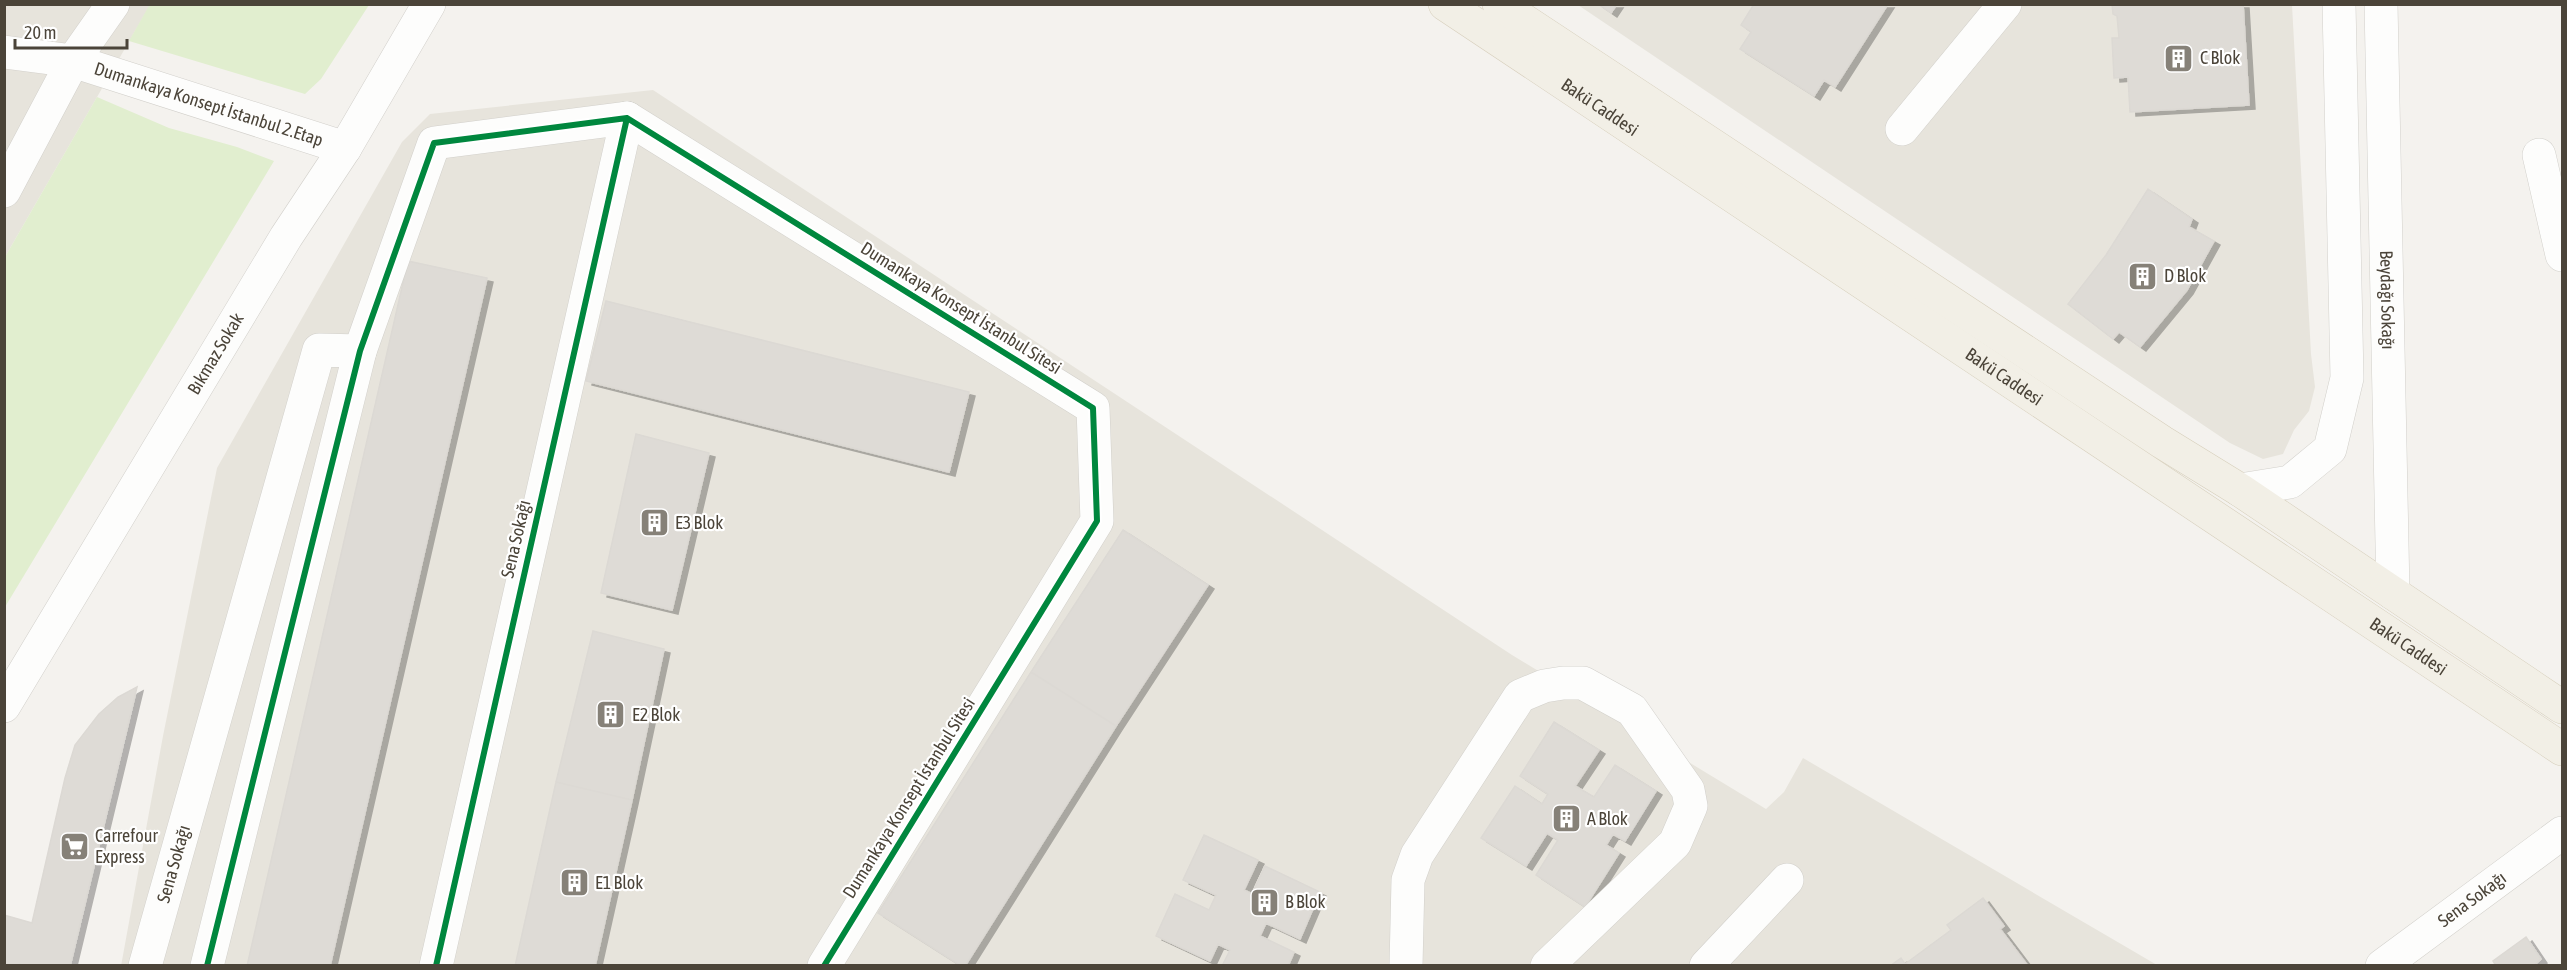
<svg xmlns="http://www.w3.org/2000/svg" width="2567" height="970" font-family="'Asap Condensed',sans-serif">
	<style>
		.residential { fill: #e7e4dc }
		.green { fill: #e1eecf }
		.building { fill: #dedbd6; stroke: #dcd9d4; stroke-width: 1.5; filter: url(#shadow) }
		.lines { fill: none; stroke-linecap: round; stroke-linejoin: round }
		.minor-casing { stroke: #d2d0cb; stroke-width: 34 }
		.major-casing { stroke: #d6cebb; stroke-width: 34 }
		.minor { stroke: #fdfdfc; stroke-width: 33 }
		.major { stroke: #f2efe6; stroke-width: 33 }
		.cycleway-casing { stroke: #fff; stroke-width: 10 }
		.cycleway { stroke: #00873e; stroke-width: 6 }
		.labels { text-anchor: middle; stroke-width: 4.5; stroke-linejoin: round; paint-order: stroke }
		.poi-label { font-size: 18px; fill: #4b4439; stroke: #fff; text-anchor: start }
		.street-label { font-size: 18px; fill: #4b4439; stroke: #fff }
	</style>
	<defs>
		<filter id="shadow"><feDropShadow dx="6" dy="4" stdDeviation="0" flood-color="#0004"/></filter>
	</defs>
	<rect width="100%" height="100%" fill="#f4f2ee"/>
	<path class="residential" d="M5,5H150L5,257Z
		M1578,5H2292L2311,354L2315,387L2309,411L2294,430L2283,454L2263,459L2230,443Z
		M653,90L1512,655L1766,809L1784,792L1803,758L2157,965L121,966L163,736L217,468L402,142L430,114Z"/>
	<path class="green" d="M150,4H369V5L321,79L305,94L129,41Z
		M97,97L169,128L237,147L274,161L5,607V257Z"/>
	<path class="building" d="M1598,4H1617L1611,13Z
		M1754,4H1888L1835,87L1824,80L1814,96L1740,49L1751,32L1741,25Z
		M2112,4H2243L2249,105L2130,112L2128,77L2114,78L2112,38H2119L2117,16L2113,14Z
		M2148,189L2192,219L2189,227L2214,241L2187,290L2140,347L2119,332L2113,339L2068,304L2106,255Z
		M408,261L487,278L330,966H247Z
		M606,301L969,392L949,472L586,381Z
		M636,434L709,453L672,610L601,593Z
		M1123,530L1208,585L1116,726L1031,672Z
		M593,631L664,649L632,800L556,782Z
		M1031,672L1116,726L965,966H961L878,913Z
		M137,687L70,966L4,964V915L32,923L65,778L75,745L99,714L118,697Z
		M1554,722L1599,750L1575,786L1594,797L1615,765L1656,791L1625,841L1613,834L1606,845L1619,853L1585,907L1536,875L1558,840L1547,833L1526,866L1481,838L1515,786L1542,804L1548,794L1520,776Z
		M556,782L632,800L595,966H515Z
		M1204,835L1258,860L1244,890L1252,894L1265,866L1320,892L1300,939L1266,923L1260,936L1294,952L1288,966H1226L1223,964L1230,950L1218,944L1210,961L1156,936L1175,894L1209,910L1216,895L1183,880Z
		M1983,898L2004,926L2000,929L2028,966H1890L1901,958L1905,964L1951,930L1947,925Z
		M2526,937L2541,959L2533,966H2496L2493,961Z"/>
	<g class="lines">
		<defs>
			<g id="minor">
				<path id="s1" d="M2381,4L2393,593"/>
				<path id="s2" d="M4,52L73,61L345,148"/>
				<path d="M1902,129L2005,4"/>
				<path d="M2539,155L2562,255"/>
				<path d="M4,191L73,61L113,4"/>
				<path d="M2240,490L2290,482L2330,449L2347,378L2339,4"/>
				<path id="s3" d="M4,706L286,237L345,148L429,4"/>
				<path id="s4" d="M145,966L319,350L360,351"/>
				<path d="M207,966L360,351L434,143L627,118L1093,408L1097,521L824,966"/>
				<path d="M436,966L627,118"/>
				<path d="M1406,966L1408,880L1417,855L1520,696L1544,686L1563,683H1583L1632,710L1688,790L1691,806L1675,843L1547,966"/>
				<path d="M1706,966L1787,880"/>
				<path id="s5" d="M2382,966L2562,833"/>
			</g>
			<g id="major">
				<path id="s6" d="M1445,4L2562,749"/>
				<path d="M1499,4L2162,442L2240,490L2562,707"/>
			</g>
		</defs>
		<use href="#minor" class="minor-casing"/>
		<use href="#major" class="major-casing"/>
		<use href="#minor" class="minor"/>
		<use href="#major" class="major"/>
		<defs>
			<path id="cycleway" d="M207,966L360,351L434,143L627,118L1093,408L1097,521L824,966
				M436,966L627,118"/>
		</defs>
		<use href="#cycleway" class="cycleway-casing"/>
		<use href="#cycleway" class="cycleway"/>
	</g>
	<defs>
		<symbol id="building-square" viewBox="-11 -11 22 22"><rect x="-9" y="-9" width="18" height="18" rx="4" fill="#868178" stroke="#fff"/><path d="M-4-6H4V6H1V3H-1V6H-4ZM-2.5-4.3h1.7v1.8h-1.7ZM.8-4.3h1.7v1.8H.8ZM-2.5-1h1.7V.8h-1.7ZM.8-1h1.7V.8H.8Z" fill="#fff"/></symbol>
		<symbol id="supermarket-square" viewBox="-11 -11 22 22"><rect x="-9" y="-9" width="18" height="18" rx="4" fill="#868178" stroke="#fff"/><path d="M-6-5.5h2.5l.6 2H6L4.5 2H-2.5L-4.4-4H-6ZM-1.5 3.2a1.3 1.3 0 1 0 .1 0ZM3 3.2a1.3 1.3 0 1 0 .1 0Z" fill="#fff"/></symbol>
	</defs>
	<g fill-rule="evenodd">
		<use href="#building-square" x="2162" y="42" width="33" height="33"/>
		<use href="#building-square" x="2126" y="260" width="33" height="33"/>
		<use href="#building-square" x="638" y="506" width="33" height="33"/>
		<use href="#building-square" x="594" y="698" width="33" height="33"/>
		<use href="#building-square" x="1550" y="802" width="33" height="33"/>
		<use href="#supermarket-square" x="58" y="830" width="33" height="33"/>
		<use href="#building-square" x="558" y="866" width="33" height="33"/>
		<use href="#building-square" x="1248" y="886" width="33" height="33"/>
	</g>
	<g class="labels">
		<g class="poi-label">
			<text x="2200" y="64">C Blok</text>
			<text x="2164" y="282">D Blok</text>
			<text x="675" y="529">E3 Blok</text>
			<text x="632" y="721">E2 Blok</text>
			<text x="1587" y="825">A Blok</text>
			<text x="95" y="842">Carrefour<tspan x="95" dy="21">Express</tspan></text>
			<text x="595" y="889">E1 Blok</text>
			<text x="1285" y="908">B Blok</text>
		</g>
		<g class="street-label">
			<text dy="6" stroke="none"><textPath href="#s2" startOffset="212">Dumankaya Konsept İstanbul 2.Etap</textPath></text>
			<text dy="6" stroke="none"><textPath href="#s6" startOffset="186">Bakü Caddesi</textPath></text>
			<text dy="6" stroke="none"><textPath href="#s1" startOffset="296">Beydağı Sokağı</textPath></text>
			<text transform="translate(961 308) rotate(32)" y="6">Dumankaya Konsept İstanbul Sitesi</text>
			<text dy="6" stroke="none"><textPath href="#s3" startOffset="411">Bıkmaz Sokak</textPath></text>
			<text dy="6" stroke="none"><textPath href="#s6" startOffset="672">Bakü Caddesi</textPath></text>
			<text transform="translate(516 539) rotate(-77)" y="6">Sena Sokağı</text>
			<text dy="6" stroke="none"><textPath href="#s6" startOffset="1158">Bakü Caddesi</textPath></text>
			<text transform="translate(909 798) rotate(-58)" y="6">Dumankaya Konsept İstanbul Sitesi</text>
			<text dy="6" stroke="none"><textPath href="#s4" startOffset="106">Sena Sokağı</textPath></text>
			<text dy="6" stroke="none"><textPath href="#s5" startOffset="112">Sena Sokağı</textPath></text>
		</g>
	</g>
	<rect width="2567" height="970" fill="none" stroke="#4b4439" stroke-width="12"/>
	<path d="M15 39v9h112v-9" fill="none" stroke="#4b4439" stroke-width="3"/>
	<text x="24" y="39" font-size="18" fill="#4b4439" stroke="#ffffff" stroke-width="4.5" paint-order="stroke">20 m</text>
</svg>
